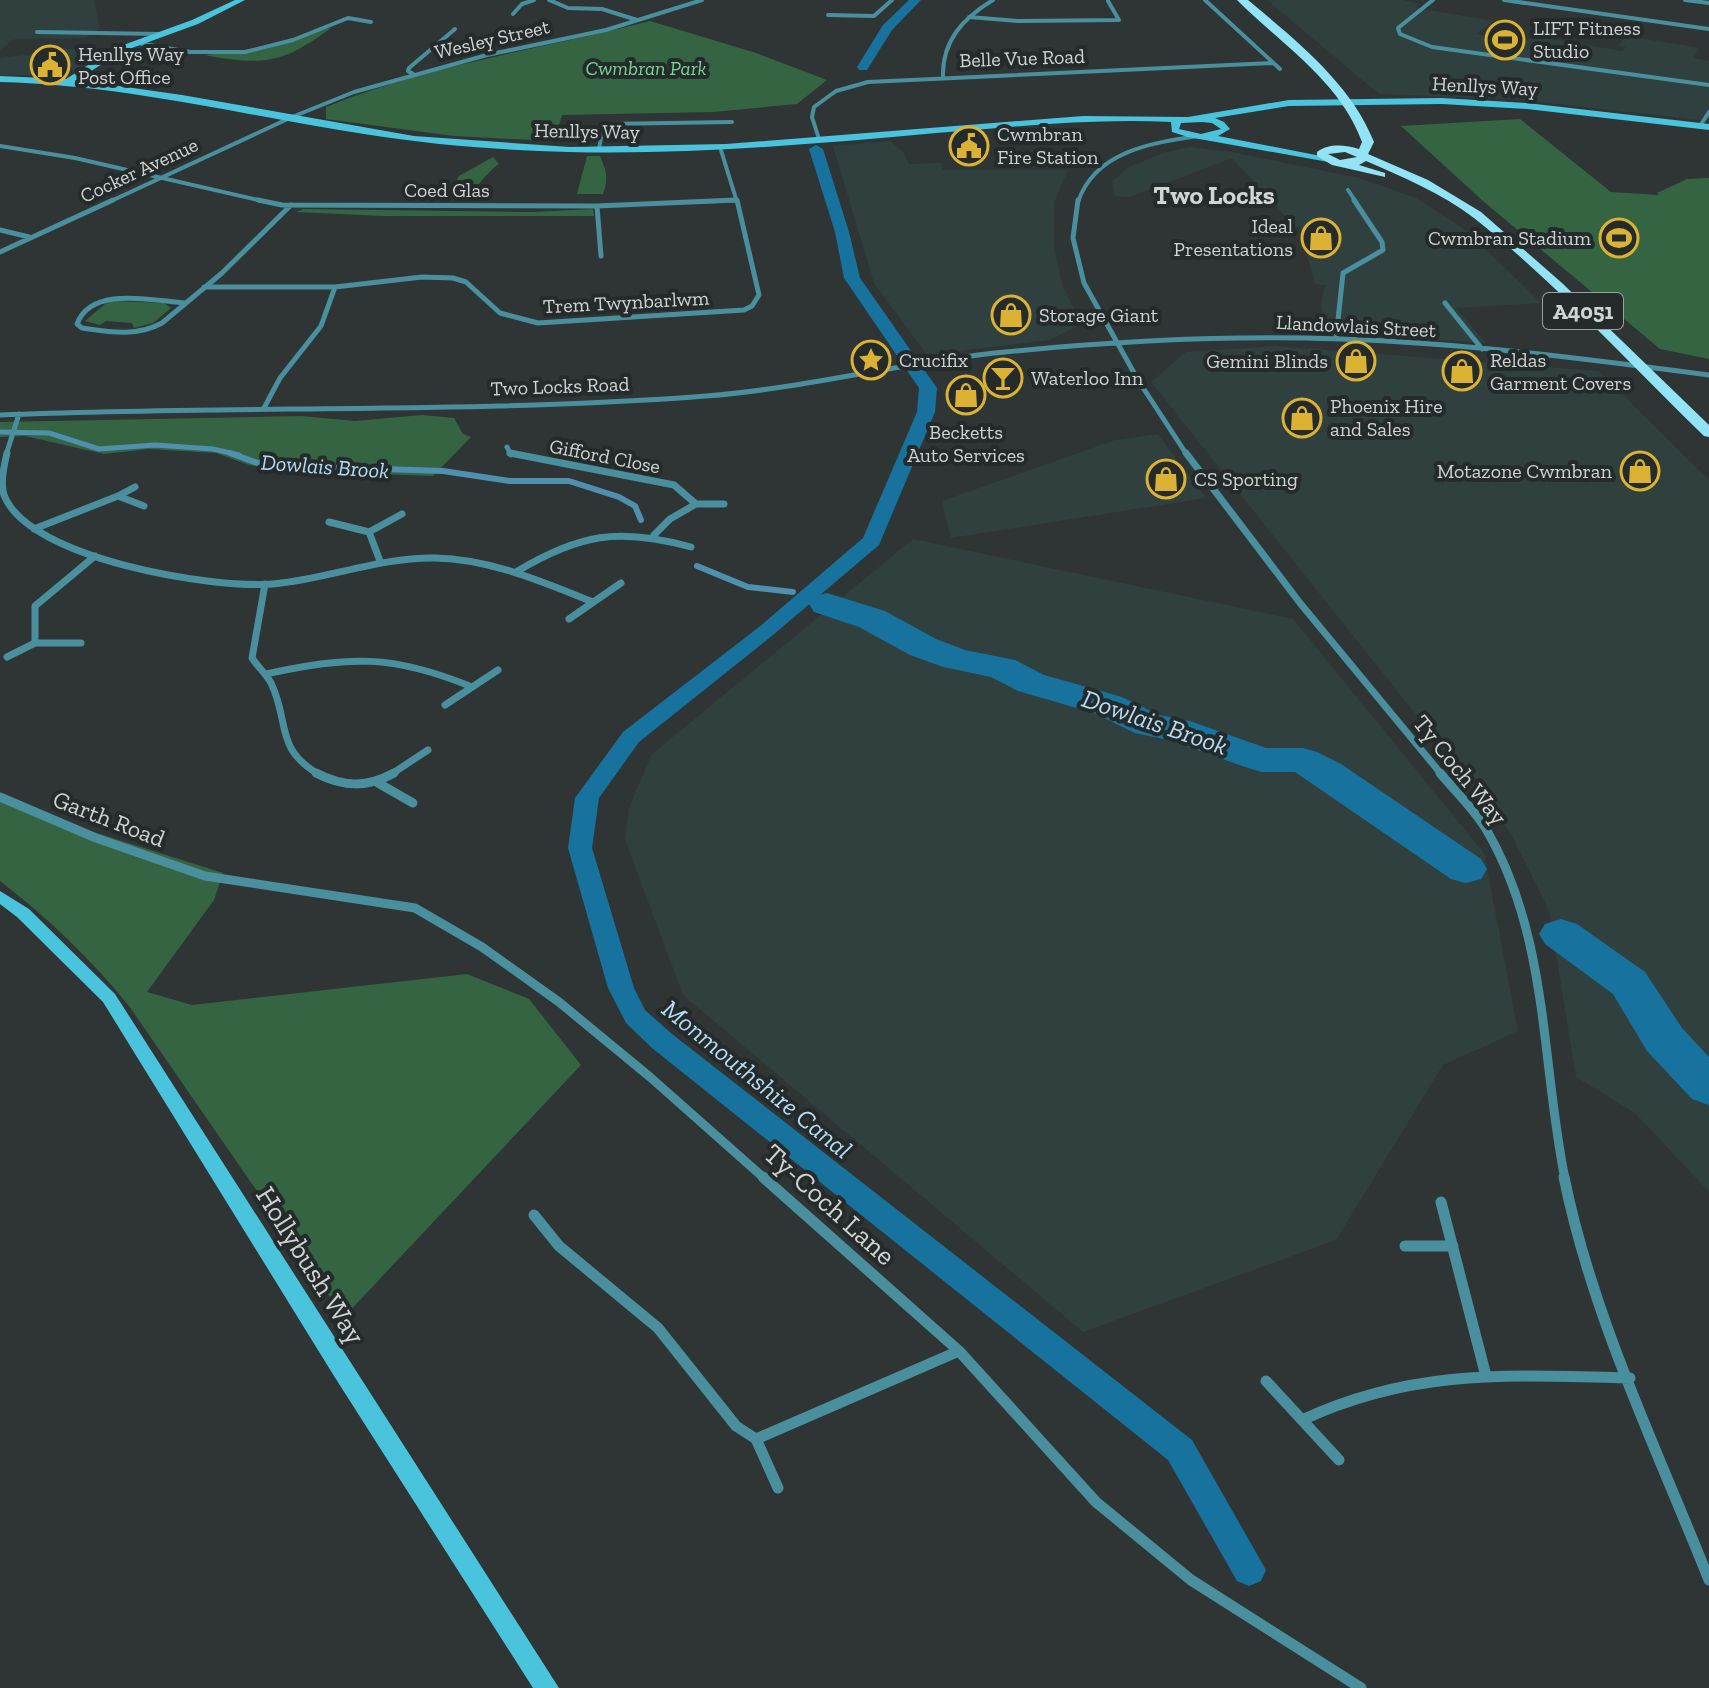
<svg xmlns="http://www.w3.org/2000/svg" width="1709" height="1688" font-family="'Zilla Slab',serif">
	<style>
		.built { fill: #30403f }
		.green { fill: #356443 }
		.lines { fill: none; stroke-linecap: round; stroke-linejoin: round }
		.stream-far1 { stroke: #4e90ad; stroke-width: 5 }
		.stream { stroke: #4e90ad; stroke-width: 6 }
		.canal { fill: #17739d; fill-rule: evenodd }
		.river { fill: #17739d; fill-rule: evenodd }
		.street-far4 { stroke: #4a8f9e; stroke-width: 4 }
		.street-far3 { stroke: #4a8f9e; stroke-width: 5 }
		.street-far2 { stroke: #4a8f9e; stroke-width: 7 }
		.street-far1 { stroke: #4a8f9e; stroke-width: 9 }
		.street { stroke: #4a8f9e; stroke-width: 11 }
		.secondary { fill: #4ac3dc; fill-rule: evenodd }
		.primary { fill: #92e3f5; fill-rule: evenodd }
		.labels { text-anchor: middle; stroke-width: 8; stroke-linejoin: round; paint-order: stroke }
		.far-poi-label { font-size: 20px; fill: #cfd3d3; stroke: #242b2a; text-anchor: start }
		.far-street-label { font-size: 20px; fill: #cfd3d3; stroke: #242b2a }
		.far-park-label { font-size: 20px; font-style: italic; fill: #78d893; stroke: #242b2a }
		.shield { fill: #242b2a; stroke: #9ca1a0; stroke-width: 2 }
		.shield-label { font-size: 22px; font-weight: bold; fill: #cfd3d3 }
		.far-water-label { font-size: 22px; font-style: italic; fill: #b5ddf5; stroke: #242b2a }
		.street-label { font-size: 24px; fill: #cfd3d3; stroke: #242b2a }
		.far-district-label { font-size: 26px; font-weight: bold; fill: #cdd6d5; stroke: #242b2a }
		.water-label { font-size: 26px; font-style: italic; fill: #b5ddf5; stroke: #242b2a }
		.near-street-label { font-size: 28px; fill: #cfd3d3; stroke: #242b2a }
	</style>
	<rect width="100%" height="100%" fill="#2e3534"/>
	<path class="built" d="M0,0H94L100,28L85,38L15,39L0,50Z
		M1267,0H1403L1420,4L1416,8L1493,21L1476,34L1489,37L1493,35L1527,41L1534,36L1622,51L1626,47L1618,46L1626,36L1700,48L1693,58L1709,61V121L1513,99L1379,94Z
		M43,49H100L105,52L64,75H0V58L33,54Z
		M890,141L904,153L909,164L940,163L943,170H1068L1054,203V247L1062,284L1078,317L1075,327L1049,340L927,355L874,283L833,146Z
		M1190,147L1232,152L1359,178L1416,198L1466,230L1541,303L1456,308L1486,343L1313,331L1323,317L1321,304L1325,285L1315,284L1300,227H1295L1232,158L1130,197L1115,196L1112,181L1129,167L1163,153Z
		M1275,346L1599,371L1709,480V1192L1635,1113L1576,1077L1549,911L1511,834L1151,382L1186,352Z
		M1158,434L1206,498L951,538L942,501L1115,440Z
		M913,539L1293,619L1484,853L1518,1031L1443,1065L1336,1240L1083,1332L683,995L625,840L629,807L652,754Z"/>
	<path class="green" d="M650,21L756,53L827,80L797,104L713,112L562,115L559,125L545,127L550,141L454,136L326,119V107C429,65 542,49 650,21Z
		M332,27C283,64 264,66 204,55L266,49Z
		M1520,119L1611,192L1659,195L1657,193L1687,179L1709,178V359L1660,349L1483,201L1401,126Z
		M587,156H600C606,170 609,178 603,194H577Z
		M493,157L499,164C491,169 475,187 472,195H448L459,176Z
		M304,209L532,212L593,209L594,216H383L296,212Z
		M114,301L164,303L171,308L153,323L134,328L132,323L106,321L100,325L85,321L105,304Z
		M422,415L454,418L463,434L471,437L433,476L291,471L249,465L216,453L149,449L104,454L25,436L0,437V422L301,416L355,421Z
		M0,795L81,828L223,873L214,900L147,992L192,1005L467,974L529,999L581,1065L344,1317L129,1006C90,958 49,919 0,881Z"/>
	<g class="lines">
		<path class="stream-far1" d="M0,432L49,433L99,449L155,445L213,449L239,455"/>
		<path class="stream" d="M230,453L263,465L443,471L510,481H569L619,497L635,506L641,520
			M697,566L748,587L793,592"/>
		<path class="canal" d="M909,0H921L892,30L867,70H859L857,67L883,25Z
			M816,145L823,149L849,232L860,278L937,388L935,412L879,545L773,635L639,742L599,798L592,848L634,988L645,1010L672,1034L1192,1440L1266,1570L1261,1581L1249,1586L1237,1581L1168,1460L652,1048L626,1023L608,988L568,848L575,798L623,732L759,627L863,538L917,412L919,388L844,278L835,232L809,149Z"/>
		<path class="river" d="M827,593L885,611L936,639L965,650L1015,660L1044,675L1122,697L1159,715L1190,721L1266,748H1303L1317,752L1341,764L1481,859L1487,869L1481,879L1466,883L1451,879L1295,772H1262L1248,768L1169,740L1135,733L1094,713L1018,691L991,677L943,667L910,655L859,627L814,612L809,604L814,596Z
			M1561,919L1577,924L1645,972L1682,1028L1709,1057V1105L1692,1099L1647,1051L1613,994L1545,944L1539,934L1545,924Z"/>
		<path class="street-far4" d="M549,0L568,8L602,9L637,20
			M1205,0L1280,69
			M1433,0L1398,28L1400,34L1432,47L1709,85
			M1504,0L1709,29
			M1685,0L1709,3
			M513,14L522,4L534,0
			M828,15L874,16L892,0
			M969,17L1018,21L1119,20L1108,1
			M37,32L160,34
			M138,43L190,52H245L293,40L348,18L371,22
			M413,74L408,71L409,68L455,29
			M943,77C942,41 963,18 993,0
			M1700,126L1709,112
			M819,139L812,117L814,107L836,91L868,82L1273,63
			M0,146L75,158L267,202
			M720,147L737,202
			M599,150L603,124L732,122
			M1348,190L1356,202
			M109,202L292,117L354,92L487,55L606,30L702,0
			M699,202L736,200
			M1078,202C1095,151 1152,143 1198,136"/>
		<path class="street-far3" d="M258,200L282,205L597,206L736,200
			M1078,200L1073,238L1084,283L1138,380L1187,455
			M597,206L601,256
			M0,230L29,237
			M0,252L113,200
			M204,287H335L422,277L453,278L466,282L500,313L538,323L744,310L752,306L759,295L737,200
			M185,303C154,301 91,285 77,324L82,328C110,332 137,337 162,323L222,273L291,205
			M1445,303L1482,349
			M1336,339L1343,273L1383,250L1382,242L1354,200
			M264,408L280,378L321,326L335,287
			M0,415C235,405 472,414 706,396C807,388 904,362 1005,352C1116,341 1228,335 1340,339C1464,343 1587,359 1709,375
			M507,447L511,455
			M6,455L19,414"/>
		<path class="street-far2" d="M7,453C4,465 0,483 4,495C28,559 213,589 273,584C328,579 380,557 435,558C491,559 542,582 593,602
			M510,453L674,485L696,504H724
			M1186,453L1300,603L1442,775
			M118,496L135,487
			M329,522L369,532L380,561
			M34,529L118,496L144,506
			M369,532L402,514
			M654,535L670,519L696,504
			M516,572C579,534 619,527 691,547
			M265,584L252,658C258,667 266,674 271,683C290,722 274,749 320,775
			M569,619L621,583
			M35,643V606L95,556
			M7,657L35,643H81
			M266,674C350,656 392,654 472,687
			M445,705L498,670
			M390,775L428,750"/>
		<path class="street-far1" d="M316,773C343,787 367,788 394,773
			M1440,773C1455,791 1474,809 1486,829C1549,936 1541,1062 1565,1179
			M378,783L413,803
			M0,797L96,838L205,876L415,908L482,947L559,1002L650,1077L765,1179"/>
		<path class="street" d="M763,1177L959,1351L1096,1502L1191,1580L1361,1688
			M1564,1177C1592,1316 1657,1449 1709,1580
			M1441,1202L1486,1376
			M534,1215L559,1246L658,1328L736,1426L756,1439
			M1405,1246H1453
			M1266,1381L1339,1460
			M1302,1420C1413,1368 1511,1375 1630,1378
			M778,1488L756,1439L959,1351"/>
		<path class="secondary" d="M235,0H245L198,24L121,52L77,80L182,95L414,136L570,147L726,144L1083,116L1188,117L1289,100L1442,98L1527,103L1709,124V130L1527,109L1442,104L1289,106L1215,118L1224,122L1230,129L1218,136L1331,158L1334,159V163L1188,137L1172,132L1171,122C1092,118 1014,127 936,133C814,144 691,155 568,152C500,150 432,145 364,134C241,115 125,85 0,82V76L66,79L115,48L192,20ZM1202,122L1212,123L1221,129L1201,134L1179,129L1181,123Z
			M0,891L29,909L115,994L559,1688H533L334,1376L103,1002L17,917L0,904Z"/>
		<path class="primary" d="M1237,0H1248L1260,10C1303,46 1353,88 1374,142L1368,154L1428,180L1481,212L1562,283L1709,425V437L1704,436C1629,363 1556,283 1474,218C1441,193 1403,177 1366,161L1359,165L1385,173V177L1332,165L1317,156V152C1329,143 1345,145 1359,149L1362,142C1340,81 1281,44 1237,0ZM1345,152L1357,157L1340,160L1328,154Z"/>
	</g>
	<defs>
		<symbol id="stadium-ring" viewBox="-11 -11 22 22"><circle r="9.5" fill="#242b2a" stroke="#dbb233" stroke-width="1.5"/><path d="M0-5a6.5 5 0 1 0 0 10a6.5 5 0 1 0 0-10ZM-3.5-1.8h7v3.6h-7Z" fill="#dbb233"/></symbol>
		<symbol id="civic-ring" viewBox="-11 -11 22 22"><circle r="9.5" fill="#242b2a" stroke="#dbb233" stroke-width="1.5"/><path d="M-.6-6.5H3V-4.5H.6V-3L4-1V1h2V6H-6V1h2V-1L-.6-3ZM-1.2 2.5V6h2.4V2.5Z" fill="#dbb233"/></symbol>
		<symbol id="shop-ring" viewBox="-11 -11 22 22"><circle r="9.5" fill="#242b2a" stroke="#dbb233" stroke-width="1.5"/><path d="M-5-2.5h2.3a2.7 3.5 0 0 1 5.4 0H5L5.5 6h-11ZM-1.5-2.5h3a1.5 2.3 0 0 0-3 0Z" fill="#dbb233"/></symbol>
		<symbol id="sight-ring" viewBox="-11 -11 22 22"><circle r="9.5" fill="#242b2a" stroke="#dbb233" stroke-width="1.5"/><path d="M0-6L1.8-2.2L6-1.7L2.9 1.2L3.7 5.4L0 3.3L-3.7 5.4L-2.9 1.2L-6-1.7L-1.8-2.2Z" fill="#dbb233"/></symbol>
		<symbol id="bar-ring" viewBox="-11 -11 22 22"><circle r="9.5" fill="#242b2a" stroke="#dbb233" stroke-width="1.5"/><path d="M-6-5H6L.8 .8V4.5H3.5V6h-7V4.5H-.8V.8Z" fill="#dbb233"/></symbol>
	</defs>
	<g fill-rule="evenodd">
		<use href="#stadium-ring" x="1483" y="18" width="44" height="44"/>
		<use href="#civic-ring" x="28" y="43" width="44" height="44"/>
		<use href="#civic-ring" x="947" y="124" width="44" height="44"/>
		<use href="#shop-ring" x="1299" y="216" width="44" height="44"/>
		<use href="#stadium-ring" x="1597" y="216" width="44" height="44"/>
		<use href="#shop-ring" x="989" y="293" width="44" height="44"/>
		<use href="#sight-ring" x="849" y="338" width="44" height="44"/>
		<use href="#shop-ring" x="1334" y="339" width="44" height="44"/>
		<use href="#shop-ring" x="1440" y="349" width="44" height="44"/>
		<use href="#bar-ring" x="981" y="356" width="44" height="44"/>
		<use href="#shop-ring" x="944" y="373" width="44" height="44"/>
		<use href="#shop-ring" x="1280" y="396" width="44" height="44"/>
		<use href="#shop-ring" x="1618" y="449" width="44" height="44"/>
		<use href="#shop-ring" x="1144" y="457" width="44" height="44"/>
	</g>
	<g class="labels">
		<g class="far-poi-label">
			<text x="1533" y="35">LIFT Fitness<tspan x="1533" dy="23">Studio</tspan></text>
			<text x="78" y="61">Henllys Way<tspan x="78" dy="23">Post Office</tspan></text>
			<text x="997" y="141">Cwmbran<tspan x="997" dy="23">Fire Station</tspan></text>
			<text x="1293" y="233" text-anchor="end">Ideal<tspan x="1293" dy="23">Presentations</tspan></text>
			<text x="1591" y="245" text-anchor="end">Cwmbran Stadium</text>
			<text x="1039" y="322">Storage Giant</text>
			<text x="899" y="367">Crucifix</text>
			<text x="1490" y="367">Reldas<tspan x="1490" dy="23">Garment Covers</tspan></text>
			<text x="1328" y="368" text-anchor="end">Gemini Blinds</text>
			<text x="1031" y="385">Waterloo Inn</text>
			<text x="1330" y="413">Phoenix Hire<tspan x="1330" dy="23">and Sales</tspan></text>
			<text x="966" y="439" text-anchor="middle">Becketts<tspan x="966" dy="23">Auto Services</tspan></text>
			<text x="1612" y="478" text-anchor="end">Motazone Cwmbran</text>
			<text x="1194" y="486">CS Sporting</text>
		</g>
		<g class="far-street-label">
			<text transform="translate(492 39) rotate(-13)" y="7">Wesley Street</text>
			<text transform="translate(1022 58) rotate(-2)" y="7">Belle Vue Road</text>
			<text transform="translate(1485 86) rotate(3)" y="7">Henllys Way</text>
			<text transform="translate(587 131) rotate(1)" y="7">Henllys Way</text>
			<text transform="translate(139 170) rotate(-25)" y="7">Cocker Avenue</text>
			<text x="447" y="197">Coed Glas</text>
			<text transform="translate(626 302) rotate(-3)" y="7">Trem Twynbarlwm</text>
			<text transform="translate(1356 326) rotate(3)" y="7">Llandowlais Street</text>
			<text transform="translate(560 386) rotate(-2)" y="7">Two Locks Road</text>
			<text transform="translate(605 456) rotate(11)" y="7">Gifford Close</text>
		</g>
		<g class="far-park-label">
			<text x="646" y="75">Cwmbran Park</text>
		</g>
		<rect class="shield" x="1543" y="293" width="80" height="36" rx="6"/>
		<g class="shield-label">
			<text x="1583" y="319">A4051</text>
		</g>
		<g class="far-water-label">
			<text transform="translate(325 466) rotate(4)" y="8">Dowlais Brook</text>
		</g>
		<g class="street-label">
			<text transform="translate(1460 770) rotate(51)" y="8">Ty Coch Way</text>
			<text transform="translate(109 819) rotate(21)" y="8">Garth Road</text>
		</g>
		<g class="far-district-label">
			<text x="1214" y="204">Two Locks</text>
		</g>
		<g class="water-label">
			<text transform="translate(1155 722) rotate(19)" y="9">Dowlais Brook</text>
			<text transform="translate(757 1079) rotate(39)" y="9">Monmouthshire Canal</text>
		</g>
		<g class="near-street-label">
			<text transform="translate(830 1204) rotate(42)" y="10">Ty-Coch Lane</text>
			<text transform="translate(311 1265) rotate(58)" y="10">Hollybush Way</text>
		</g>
	</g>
</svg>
